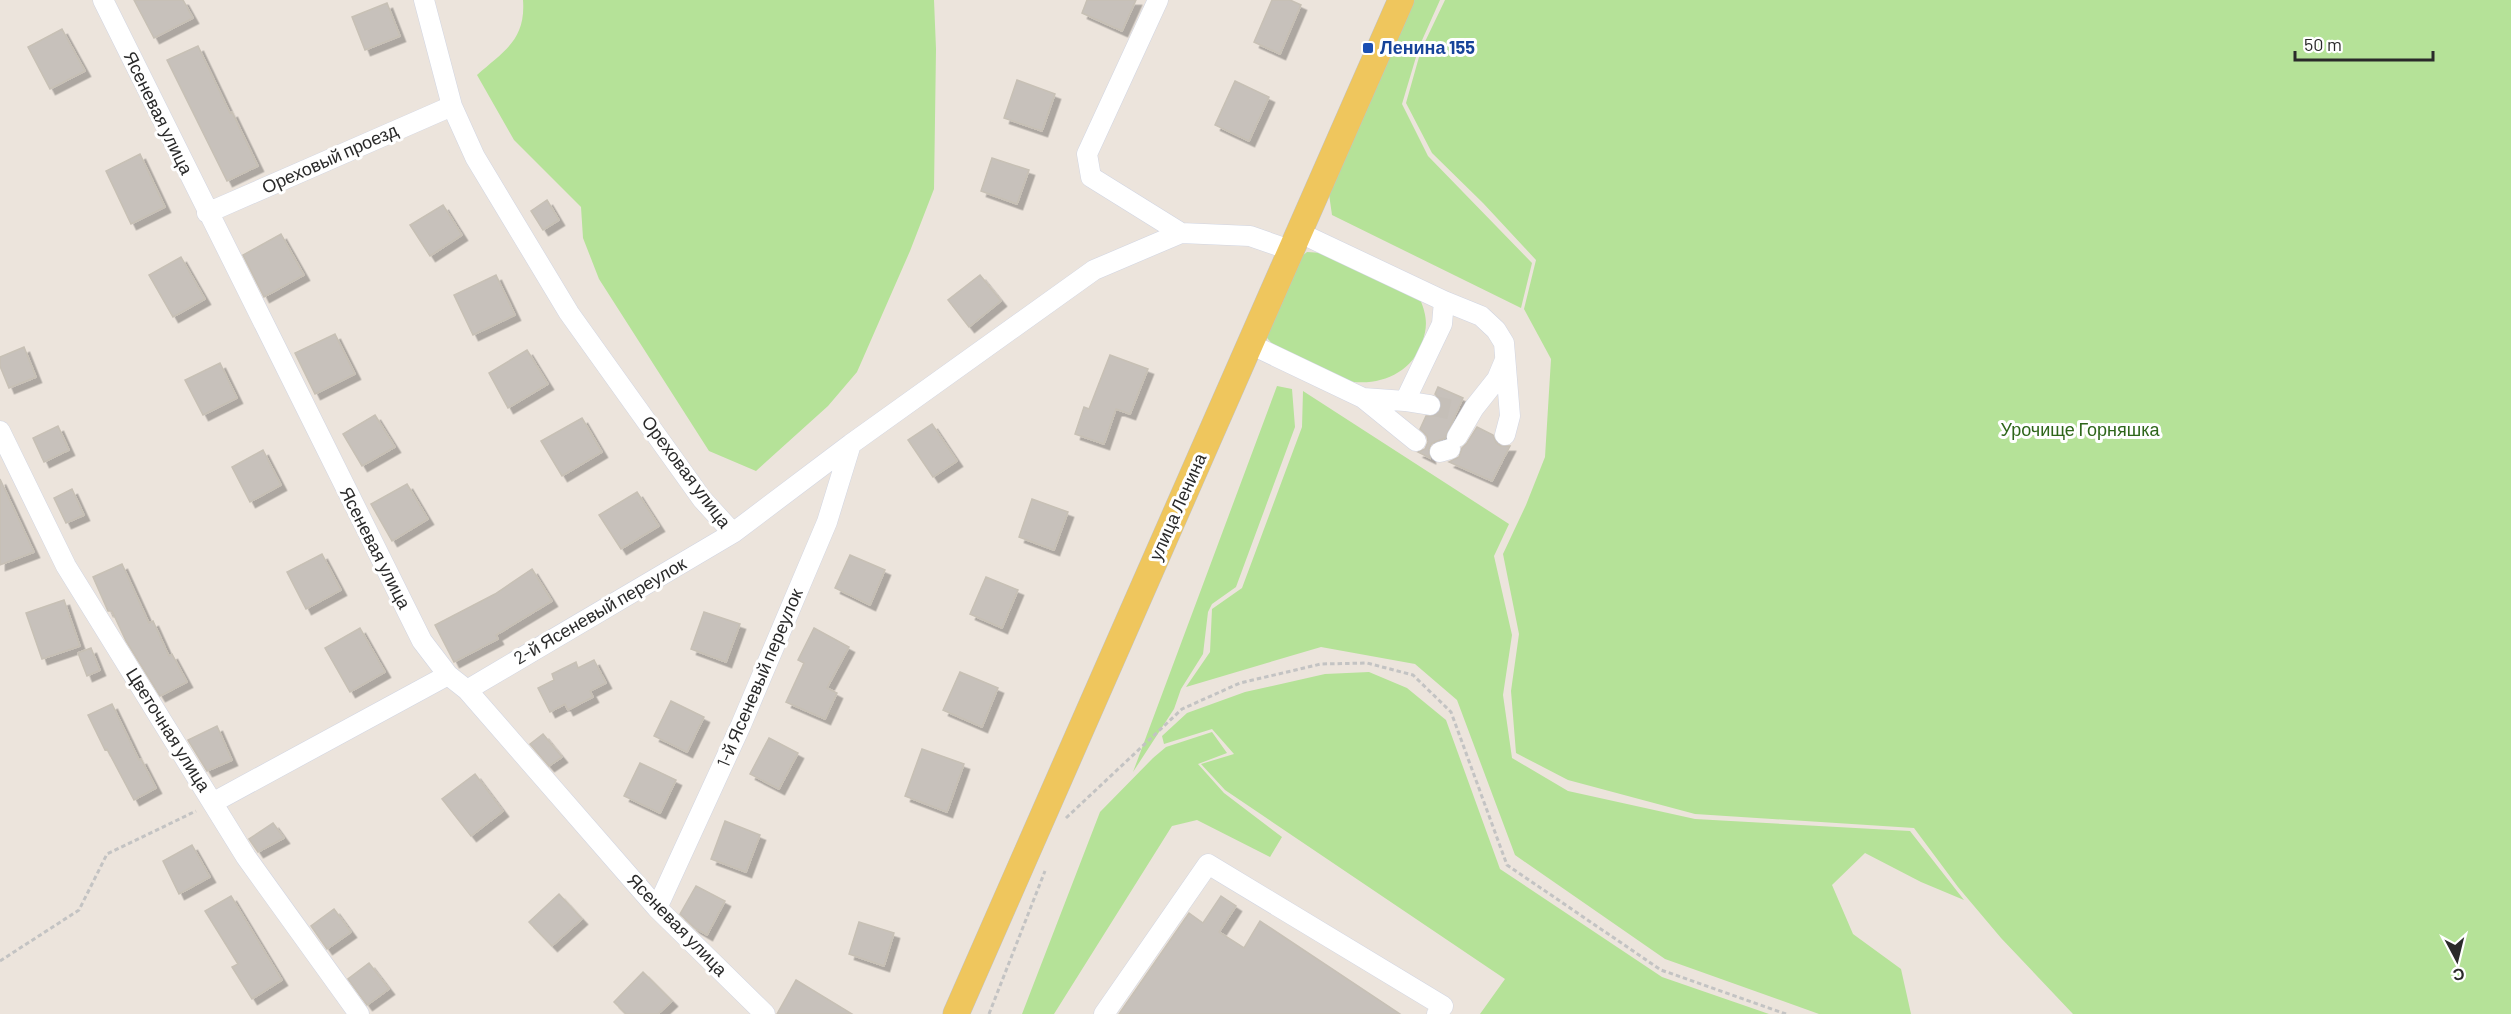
<svg xmlns="http://www.w3.org/2000/svg" width="2511" height="1014" font-family="Barlow,sans-serif">
	<style>
		.green { fill: #b5e298 }
		.building { fill: #c7c1bb; stroke: #c7c0b5; stroke-width: 1.5; filter: url(#shadow) }
		.lines { fill: none; stroke-linecap: round; stroke-linejoin: round }
		.minor-tunnel { stroke: #c5bfb8; stroke-width: 20; stroke-dasharray: 20 10; stroke-linecap: butt }
		.minor-casing { stroke: #d1d5e2; stroke-width: 21 }
		.major-casing { stroke: #c3c3c3; stroke-width: 27 }
		.path { stroke: #c3c3c3; stroke-width: 3; stroke-dasharray: 4.5 3; stroke-linecap: butt }
		.minor { stroke: #fff; stroke-width: 20 }
		.major { stroke: #efc65d; stroke-width: 26 }
		.transit-dot { fill: #1a4fb4; stroke: #fff; stroke-width: 2 }
		.labels { text-anchor: middle; stroke-width: 6; stroke-linejoin: round; paint-order: stroke }
		.transit-label { font-size: 18px; font-weight: bold; fill: #164399; stroke: #fff; text-anchor: start }
		.street-label { font-size: 18px; fill: #2a2a2a; stroke: #fff }
		.park-label { font-size: 18px; fill: #2e661a; stroke: #fff }
	</style>
	<defs>
		<filter id="shadow"><feDropShadow dx="5.5" dy="5.5" stdDeviation="0" flood-color="#0004"/></filter>
	</defs>
	<rect width="100%" height="100%" fill="#ece4dc"/>
	<path class="green" d="M523,0H934L936,49L934,189L910,251L857,372L828,406L756,471L709,451L599,279L583,238L581,207L514,140L477,75C504,51 526,40 523,0Z
		M1413,0H1440L1419,47L1402,104L1428,156L1532,263L1521,308L1332,215L1329,194Z
		M1445,0H2511V1014H2073L2001,938L1958,887L1914,828L1695,814L1568,780L1516,753L1511,691L1519,634L1503,554L1526,505L1545,457L1551,359L1524,309L1536,260L1483,203L1432,153L1406,103L1421,50Z
		M1307,252L1322,253L1420,299C1427,316 1428,326 1422,343C1411,375 1375,388 1343,380C1330,377 1317,369 1305,363C1289,355 1275,350 1265,335L1296,261Z
		M1277,386L1292,389L1295,427L1236,587L1212,604L1208,612L1203,654L1181,689L1174,709L1133,772Z
		M1303,391L1509,524L1494,556L1512,635L1503,695L1512,758L1568,791L1695,819L1910,831L1964,900L1921,882L1865,853L1832,885L1853,934L1901,969L1911,1014H1819L1665,959L1515,855L1457,700L1415,664L1321,647L1186,687L1210,652L1212,609L1242,588L1302,427Z
		M1369,672L1407,688L1446,720L1500,869L1662,977L1769,1014H1480L1505,979L1225,790L1201,764L1234,754L1212,729L1164,744L1162,736L1187,713L1245,692L1325,674Z
		M1212,732L1227,753L1198,764L1224,793L1282,837L1270,857L1197,820L1172,826L1054,1014H1022L1100,812L1153,758L1166,747Z"/>
	<path class="building" d="M134,0H183L193,18L154,38Z
		M1087,0H1136L1122,31L1082,13Z
		M1272,0H1290L1301,5L1280,54L1254,42Z
		M387,3L400,36L365,50L352,17Z
		M62,29L85,71L50,89L28,47Z
		M198,46L230,113L232,112L258,166L227,181L167,60Z
		M1017,80L1055,94L1042,131L1004,118Z
		M1235,81L1269,97L1249,141L1215,125Z
		M140,154L165,207L131,224L106,171Z
		M992,158L1029,170L1017,204L981,191Z
		M547,200L559,220L543,230L531,211Z
		M443,205L462,235L430,256L410,225Z
		M281,234L304,275L264,297L243,255Z
		M181,257L205,299L173,317L149,275Z
		M496,275L515,315L473,335L454,295Z
		M980,275L1001,301L969,327L948,300Z
		M335,334L355,374L315,394L295,353Z
		M24,347L36,377L9,388L0,366V357Z
		M527,350L548,384L508,408L489,373Z
		M1110,355L1148,369L1130,414L1116,409L1104,444L1075,434L1084,407L1089,409Z
		M220,363L237,398L203,415L185,380Z
		M1438,387L1463,398L1445,438L1432,443L1429,449L1430,458L1418,452L1425,449L1428,442L1427,436L1420,429L1426,416H1435L1442,407L1441,400L1435,394Z
		M375,415L395,447L362,466L343,434Z
		M582,418L602,452L562,476L541,441Z
		M932,424L957,461L933,477L908,440Z
		M58,426L69,450L44,462L33,438Z
		M1477,427L1493,435L1496,443L1501,446H1510L1492,481L1449,462L1459,457L1462,448L1467,443Z
		M263,450L281,485L250,502L232,467Z
		M0,479L34,552L0,565Z
		M407,484L428,519L392,541L371,504Z
		M72,489L84,515L66,523L54,498Z
		M637,492L659,526L621,549L599,515Z
		M1032,499L1068,512L1054,550L1019,537Z
		M322,554L341,590L306,609L287,572Z
		M850,555L885,570L870,605L835,588Z
		M122,564L149,623L153,621L169,656L172,654L187,682L160,696L126,641L112,611H108L93,577Z
		M532,569L552,601L496,635L498,639L454,662L435,625L495,594Z
		M986,577L1018,590L1002,628L970,614Z
		M64,600L80,646L42,659L26,613Z
		M704,612L740,624L726,662L691,649Z
		M360,628L385,672L350,692L325,648Z
		M814,628L849,647L827,688L837,693L825,719L786,702L804,663L798,660Z
		M91,648L100,670L87,676L78,653Z
		M594,660L606,683L590,691L593,697L568,710L565,704L550,712L538,688L554,680L552,674L576,662L578,668Z
		M960,672L998,688L982,727L943,710Z
		M671,701L704,717L687,752L654,736Z
		M112,704L139,760L141,759L156,788L134,800L107,749L105,750L88,715Z
		M217,726L232,760L207,771L188,740Z
		M543,734L562,757L549,766L530,744Z
		M769,738L798,753L779,789L750,774Z
		M922,749L964,764L947,812L905,796Z
		M640,763L676,780L660,813L624,796Z
		M475,774L503,811L471,836L442,799Z
		M725,821L760,835L746,872L711,859Z
		M273,823L284,838L258,852L249,839Z
		M192,845L210,877L179,894L163,861Z
		M696,886L725,901L707,935L695,928L680,914Z
		M559,894L582,919L552,946L529,922Z
		M231,896L282,980L252,999L232,967L238,964L205,911Z
		M1221,896L1236,906L1219,932L1244,948L1260,921L1400,1014H1119L1189,913L1203,923Z
		M334,909L351,932L327,949L311,926Z
		M859,922L894,933L884,966L849,954Z
		M369,963L389,989L367,1005L348,979Z
		M643,972L672,1001L658,1014H626L614,1002Z
		M796,980L852,1014H777Z"/>
	<g class="lines">
		<path class="minor-tunnel" d="M1430,405L1457,411"/>
		<defs>
			<path id="minor" d="M103,0L422,641L448,675L467,690L657,908L765,1014
				M424,0L452,106L475,157L569,313L702,499L733,533L851,444L1094,270L1181,233
				M1158,0L1087,154L1091,177L1181,233L1250,236L1290,250
				M207,213L452,106
				M1444,301L1481,316L1496,330L1504,343L1510,416L1505,435
				M1250,344L1363,398L1405,401L1442,324L1444,301L1298,232
				M1363,398L1416,441
				M1405,401L1430,405
				M0,431L66,566L246,857L359,1014
				M1457,437L1474,408L1497,379L1505,360
				M1440,452L1450,449
				M467,690L733,533
				M214,802L448,675
				M657,908L741,725L827,522L851,444
				M1104,1014L1208,864L1443,1006L1437,1014"/>
			<path id="major" d="M956,1014L1401,0"/>
		</defs>
		<use href="#minor" class="minor-casing"/>
		<use href="#major" class="major-casing"/>
		<path class="path" d="M1066,818L1182,709L1240,683L1321,664L1367,663L1413,675L1451,712L1507,865L1661,970L1786,1014
			M0,961L79,910L107,854L196,811
			M989,1014L1045,871"/>
		<use href="#minor" class="minor"/>
		<use href="#major" class="major"/>
	</g>
	<rect class="transit-dot" x="1362" y="42" width="12" height="12" rx="3"/>
	<g class="labels">
		<g class="transit-label">
			<text x="1380" y="54">Ленина 155</text>
		</g>
		<g class="street-label">
			<text transform="translate(158 113) rotate(64)" y="6">Ясеневая улица</text>
			<text transform="translate(330 159) rotate(-24)" y="6">Ореховый проезд</text>
			<text transform="translate(686 472) rotate(53)" y="6">Ореховая улица</text>
			<text transform="translate(1178 507) rotate(-66)" y="6">улица Ленина</text>
			<text transform="translate(375 548) rotate(63)" y="6">Ясеневая улица</text>
			<text transform="translate(600 611) rotate(-30)" y="6">2-й Ясеневый переулок</text>
			<text transform="translate(760 678) rotate(-67)" y="6">1-й Ясеневый переулок</text>
			<text transform="translate(168 730) rotate(58)" y="6">Цветочная улица</text>
			<text transform="translate(677 925) rotate(46)" y="6">Ясеневая улица</text>
		</g>
		<g class="park-label">
			<text x="2080" y="436">Урочище Горняшка</text>
		</g>
	</g>
	<g transform="translate(2457 960) rotate(173)" stroke="#ffffff" stroke-width="4.5" paint-order="stroke">
	<path d="M0-4.5L10 22L0 15L-10 22Z" fill="#2a2a2a"/>
	<text y="-9" font-size="16" font-weight="bold" text-anchor="middle" fill="#2a2a2a">С</text>
	</g>
	<path d="M2295 51v9h138v-9" fill="none" stroke="#2a2a2a" stroke-width="3"/>
	<text x="2304" y="51" font-size="18" fill="#2a2a2a" stroke="#ffffff" stroke-width="4.5" paint-order="stroke">50 m</text>
</svg>
